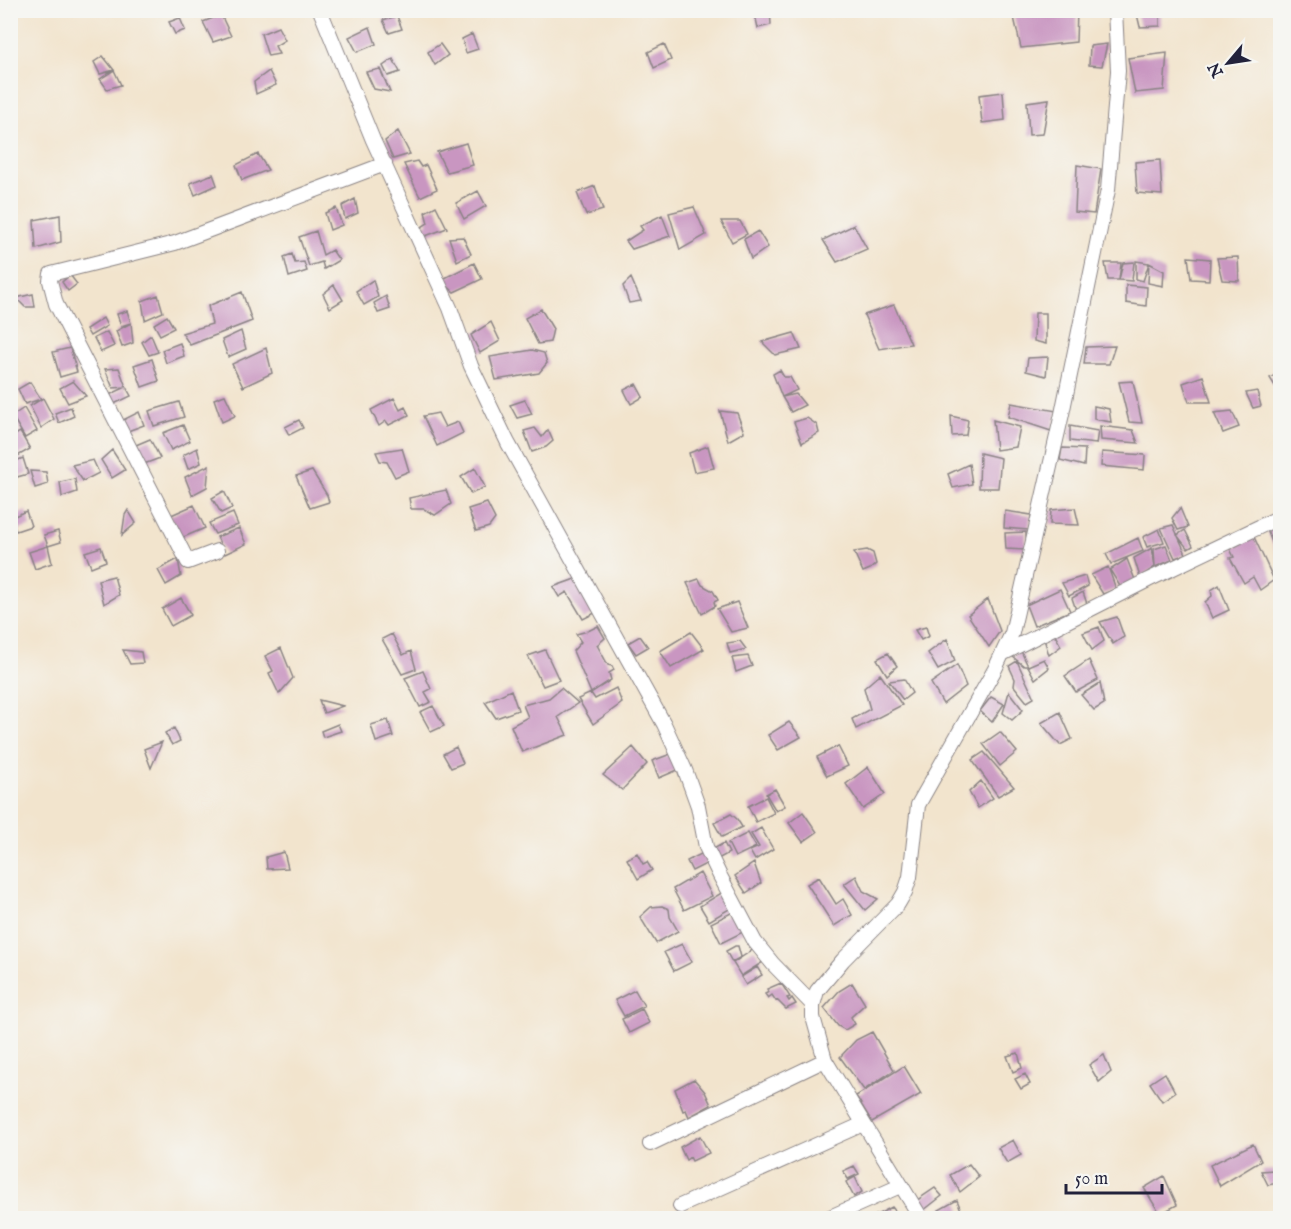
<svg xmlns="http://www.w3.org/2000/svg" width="1291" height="1229" font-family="'IM FELL English',serif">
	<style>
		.building { fill: #c996c1 }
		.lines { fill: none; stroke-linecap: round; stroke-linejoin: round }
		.minor-casing { stroke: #8a8384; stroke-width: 16 }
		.minor { stroke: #fff; stroke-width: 14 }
	</style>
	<rect width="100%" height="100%" fill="#f6f6f2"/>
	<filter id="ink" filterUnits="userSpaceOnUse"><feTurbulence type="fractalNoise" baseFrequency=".0167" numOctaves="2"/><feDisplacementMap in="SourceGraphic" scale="12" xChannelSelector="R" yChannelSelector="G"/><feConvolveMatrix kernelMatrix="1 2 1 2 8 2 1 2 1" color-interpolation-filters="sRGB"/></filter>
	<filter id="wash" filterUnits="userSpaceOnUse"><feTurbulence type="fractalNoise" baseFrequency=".008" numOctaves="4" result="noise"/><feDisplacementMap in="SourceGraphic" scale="24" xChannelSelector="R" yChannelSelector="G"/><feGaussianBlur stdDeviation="1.35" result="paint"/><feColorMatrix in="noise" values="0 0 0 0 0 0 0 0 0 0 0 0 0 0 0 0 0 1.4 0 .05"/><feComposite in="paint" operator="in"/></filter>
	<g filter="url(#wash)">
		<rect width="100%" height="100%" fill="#f2e4cd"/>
		<g id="blocks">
			<path class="building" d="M754,10H770L771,25L758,28Z
				M1030,10H1077L1076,42L1021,48L1013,13Z
				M1136,10H1160V26L1140,27Z
				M221,15L231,36L213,42L203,22Z
				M397,16L402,29L389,33L383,20Z
				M180,18L185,30L175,34L169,22Z
				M278,27L285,40L275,46L279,54L268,56L261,34Z
				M370,27L376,44L357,52L349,37Z
				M472,34L478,49L466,53L462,39Z
				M440,44L448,55L435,65L428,52Z
				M664,44L671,60L654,68L648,52Z
				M1107,44L1102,66L1089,65L1090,46Z
				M1167,53L1164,90L1135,93L1128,58Z
				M103,56L114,70L100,74L94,62Z
				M393,59L400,72L388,76L383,66Z
				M380,69L390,92L374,89L366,72Z
				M114,70L121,85L107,89L100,79Z
				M269,71L276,85L256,94L254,82Z
				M1003,92L1005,120L982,123L979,95Z
				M1049,99L1043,134L1029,135L1027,102Z
				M398,131L410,154L393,159L385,141Z
				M466,143L473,165L447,172L437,152Z
				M258,154L268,170L242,180L236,165Z
				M1160,160L1162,195L1137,193L1135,162Z
				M417,161L421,167L426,165L437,189L420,197L404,164Z
				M1077,165L1101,169L1094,214L1075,212Z
				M213,174L217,185L195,195L190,183Z
				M595,186L603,210L586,215L577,193Z
				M478,191L486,206L464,219L456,203Z
				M355,199L358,213L345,219L342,206Z
				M436,206L447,228L420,238L417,230L428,223L425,212Z
				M694,207L706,235L680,250L669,213Z
				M336,208L342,225L330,230L325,213Z
				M60,215L61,242L36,249L34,220Z
				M662,215L670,236L632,249L626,241L643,230L640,226Z
				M721,221H740L747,234L732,242Z
				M854,225L867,249L837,262L823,240Z
				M316,231L323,255L332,250L339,260L324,269L322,262L309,266L299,237Z
				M758,231L768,247L751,259L744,239Z
				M463,237L471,254L457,261L449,238Z
				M292,254L295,263L304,262L307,271L289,277L284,257Z
				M1188,257L1210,259L1209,280L1191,279Z
				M1238,257L1239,281L1222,280L1217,258Z
				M1136,261L1149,263L1143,281L1136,279Z
				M1134,262L1132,281L1119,280L1123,263Z
				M474,263L482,279L454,292L441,280Z
				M1105,263H1121L1119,280H1108Z
				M1149,263L1164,271L1163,286L1148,283Z
				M70,275L77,284L68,291L62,282Z
				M631,278L641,301L629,303L623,286Z
				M373,280L378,297L364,305L356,291Z
				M334,285L343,300L330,308L323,294Z
				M1126,285L1147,287L1146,306L1126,303Z
				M242,292L252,321L190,345L182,333L212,324L208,306Z
				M33,294L35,307H25L16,298Z
				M158,295L163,312L145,320L142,301Z
				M386,296L390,309L378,313L374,303Z
				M894,305L911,344L879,349L864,315Z
				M541,309L553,329L550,342L538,344L525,318Z
				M127,311L131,323L121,326L117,314Z
				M1035,313H1046V344L1034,341Z
				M167,316L174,328L160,335L154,324Z
				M103,318L107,326L90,336L86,329Z
				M491,322L500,341L480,353L471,335Z
				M131,323L133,343L122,347L116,331Z
				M241,331L246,349L228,357L222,340Z
				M107,332L114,346L101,352L94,338Z
				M794,333L801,349L775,355L762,342Z
				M151,335L158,352L149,355L142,342Z
				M180,343L184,356L166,363L162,350Z
				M1115,346L1109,364H1084L1086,347Z
				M70,348L77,372L60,377L53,352Z
				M266,348L272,373L243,387L232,364Z
				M532,350L544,353L547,363L539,373L496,380L490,357Z
				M1048,357L1046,376L1026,371L1028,358Z
				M152,359L159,381L142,387L134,365Z
				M119,368L126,387L113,388L105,369Z
				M780,370L784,377H790L797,390L782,397L773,374Z
				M1280,372V394L1270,378Z
				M1203,376L1211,402H1189L1183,383Z
				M73,381L86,396L68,403L60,388Z
				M1133,381L1142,423L1129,422L1119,382Z
				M30,382L41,399L25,404L18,389Z
				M636,384L643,397L631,404L624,390Z
				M126,387L131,396L114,404L109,395Z
				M1257,391L1261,406L1253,408L1246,393Z
				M796,394L805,405L791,412L782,397Z
				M225,395L235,416L222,422L214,399Z
				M43,398L54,419L41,428L30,406Z
				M394,398L400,410L405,407L409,415L389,425L386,421L379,426L371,410Z
				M525,400L532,414L517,418L510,405Z
				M179,402L184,417L154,426L149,411Z
				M1011,403L1057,411L1051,431L1008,417Z
				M1094,406L1109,409L1111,422L1094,419Z
				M71,407L74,416L59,423L55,413Z
				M24,408L37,431L25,438L12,416Z
				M720,411L737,413L744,432L728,441Z
				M1232,411L1239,427L1223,433L1214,413Z
				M139,412L144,425L125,432L121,421Z
				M438,413L445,427L458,422L463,433L437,446L423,416Z
				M951,416L968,420L966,435L952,436Z
				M807,418L817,425L819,433L802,443L794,422Z
				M299,420L303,428L289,435L285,427Z
				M993,420L1020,427L1016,447L996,450Z
				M183,425L190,441L171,450L163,433Z
				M1070,426L1098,431L1096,444L1070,441Z
				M1100,426L1133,430L1138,443L1101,440Z
				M535,428L542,437L548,430L553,441L546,447L532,452L524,431Z
				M20,432L30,449L16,457L10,448V438Z
				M150,439L160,458L144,464L136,445Z
				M708,446L714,468L694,472L689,453Z
				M197,448L201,463L188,469L183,455Z
				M402,448L409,471L395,477L387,462L380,461L376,452Z
				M1062,448L1085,449L1084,466L1060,460Z
				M112,450L125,470L112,478L101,460Z
				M1102,452L1145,455L1144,470L1101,466Z
				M980,453L1001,458L998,488H979Z
				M23,458L28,474L17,477L11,463Z
				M93,460L99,473L83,481L72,465Z
				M969,464L972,484L953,488L948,474Z
				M209,465L207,487L192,495L185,477Z
				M475,468L485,487L471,494L461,477Z
				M30,471L46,472L48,484L35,488Z
				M312,471L327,495L329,502L310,508L296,476Z
				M75,479L77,492L62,497L60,482Z
				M446,490L451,504L435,515L424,509H411L409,498Z
				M224,491L232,508L221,513L212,498Z
				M487,503L495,519L489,527L476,531L468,509Z
				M194,505L205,528L179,539L169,516Z
				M1075,508L1079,525L1050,524L1051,510Z
				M1180,508L1188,527L1178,530L1172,518Z
				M128,510L136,523L122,535L125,515Z
				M26,511L31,526L16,531L10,518Z
				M1005,511L1031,515L1029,530L1004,528Z
				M233,513L238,525L215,534L209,523Z
				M1173,525L1186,554L1175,558L1161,528Z
				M1277,526L1280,536V562L1267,530Z
				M239,528L246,544L225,554L217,537Z
				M1159,529L1164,542L1147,547L1143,537Z
				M1185,530L1193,546L1188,549L1177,535Z
				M58,531L61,542L48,546L44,535Z
				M1026,532V550L1006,549L1005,533Z
				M1254,537L1274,580L1260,590L1253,577L1244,583L1230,558L1234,557L1230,549Z
				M1138,538L1143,551L1111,564L1106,554Z
				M1166,545L1172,560L1155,567L1140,577L1134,558L1152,548L1155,567L1154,549Z
				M48,546L52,563L35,569L29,552Z
				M101,547L106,561L91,567L85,552Z
				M867,550L873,553L876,564L870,569L863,572L854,552Z
				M178,559L181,576L166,585L158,570Z
				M1127,559L1135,580L1121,588L1110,570Z
				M1108,567L1116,589L1103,594L1091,575Z
				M114,576L119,595L104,604L98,580Z
				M1085,576L1088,586L1069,596L1062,583Z
				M578,578L597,612L583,619L567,592L559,597L553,587Z
				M699,579L702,585L713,591L718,600L714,602L715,606L702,614L687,583Z
				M1219,585L1229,610L1212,618L1205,602L1212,596L1211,590Z
				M1060,589L1070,611L1034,626L1026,605Z
				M1083,592L1087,604L1076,610L1072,598Z
				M181,598L191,615L171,626L162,609Z
				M988,599L1000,631L989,647L968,615Z
				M737,602L748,628L731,632L717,609Z
				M1117,617L1124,637L1113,644L1100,622Z
				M598,626L605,638L597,645L608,665L612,666L614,670L609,673L611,680L591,693L573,651L581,642L576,634L588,631Z
				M926,627L929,636L921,640L915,630Z
				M1099,627L1104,641L1092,650L1083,633Z
				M691,632L704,649L671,668L660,651Z
				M392,634L403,655L411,651L416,669L402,674L382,639Z
				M1055,635L1061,646L1049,655L1044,639Z
				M640,636L648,647L636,654L628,643Z
				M947,639L955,661L938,670L928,653Z
				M740,641L746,649L730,653L727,643Z
				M281,648L293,678L279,694L269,673L273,671L265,656Z
				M1020,649L1028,666L1044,659L1049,668L1035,679L1028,666H1024L1013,657Z
				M123,650L141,652L143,663L130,664Z
				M545,650L559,680L543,686L528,656Z
				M888,653L897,666L887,675L877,659Z
				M748,656L752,666L736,672L732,658Z
				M1089,660L1098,680L1076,692L1065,676Z
				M1017,661L1034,698L1027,702L1014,686L1015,679L1009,666Z
				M957,665L966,686L943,704L931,683Z
				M423,671L431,689L425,692L431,702L420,707L405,678Z
				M880,674L902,705L856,729L852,719L870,709L864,688Z
				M904,679L912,693L903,700L889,681Z
				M1100,683L1104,704L1094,710L1081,695Z
				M561,688L578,703L558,717L567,735L522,752L511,726L528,717L523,705L549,698Z
				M616,688L622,703L593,724L578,699L591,693L595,699Z
				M511,690L518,710L496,718L485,702Z
				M1009,692L1023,710L1012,720L1003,713Z
				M991,697L1004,704L992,722L980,711Z
				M319,700L343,706L324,713Z
				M433,706L444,726L431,732L420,712Z
				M1060,712L1072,739L1060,745L1041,723Z
				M388,720L393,736L376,742L371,725Z
				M789,722L801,737L778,750L768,735Z
				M338,724L341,731L323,737L321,731Z
				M174,728L180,741L172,745L165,733Z
				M1000,732L1017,752L1000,766L983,744Z
				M162,742L151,768L144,749Z
				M838,746L848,766L827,776L817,757Z
				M456,747L463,763L451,768L443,754Z
				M633,747L647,764L622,790L603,775Z
				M676,752L680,769L659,778L652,761Z
				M984,752L1014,787L998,796L972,760Z
				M868,767L885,794L863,809L846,784Z
				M981,781L993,798L978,808L969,792Z
				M775,789L785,806L776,811L766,794Z
				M766,797L774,813L756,822L748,806Z
				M803,812L817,832L803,842L789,823Z
				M731,814L737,819L742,827L722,837L714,823Z
				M761,828L773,849L755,860L750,851L759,847L751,834Z
				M748,833L756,847L735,857L728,843Z
				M724,843L729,853L716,860L710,851Z
				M284,852L288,868L267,869L266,857Z
				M637,853L643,864L647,862L652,870L638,879L627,859Z
				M703,853L708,863L692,871L687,861Z
				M754,863L761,883L746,893L735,876Z
				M700,873L712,896L684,910L673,889Z
				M856,876L863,891L878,899L865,910L844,884Z
				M819,877L836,904L843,899L852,915L834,926L807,884Z
				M723,892L731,908L709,921L700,906Z
				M662,906L669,909L670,917L678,931L656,943L640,917L651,907Z
				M735,911L745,931L721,943L711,923Z
				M682,944L692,962L674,971L664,952Z
				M735,946H738L741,957L732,962L726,951Z
				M754,949L763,962L741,976L733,963Z
				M757,967L762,975L746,985L741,977Z
				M781,983L790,997L787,998L789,1001L792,998L796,1004L786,1009L777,1000L776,1001L772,995L768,998L765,994L769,992L767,989Z
				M852,983L865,1004L851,1017L855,1024L845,1030L838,1026L824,1008L839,991Z
				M635,990L644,1006L624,1016L615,1000Z
				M642,1009L649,1023L629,1033L622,1019Z
				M872,1032L894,1070L864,1090L840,1057L856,1040Z
				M1018,1053L1022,1068L1013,1072L1007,1056Z
				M1104,1055L1111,1072L1099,1082L1089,1065Z
				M904,1066L921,1094L872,1122L856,1096Z
				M1165,1073L1175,1092L1162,1101L1150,1083Z
				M1025,1074L1030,1084L1021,1089L1015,1079Z
				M694,1079L705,1092L711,1105L689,1117L686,1110L683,1111L675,1089Z
				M700,1136L709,1153L692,1161L690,1157L686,1160L680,1147Z
				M1013,1140L1021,1155L1007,1163L998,1148Z
				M1253,1144L1261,1161L1220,1186L1210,1165Z
				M969,1164L979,1177L960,1192L950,1175Z
				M854,1166L859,1174L848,1179L843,1171Z
				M1274,1170L1278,1183L1268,1185L1261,1171Z
				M1164,1176L1177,1205L1160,1214L1144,1188Z
				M855,1177L862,1192L854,1197L846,1182Z
				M935,1188L942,1196L924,1210L916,1201Z
				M957,1200L961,1210L950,1218H944L939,1210Z
				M892,1207L901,1218H871Z"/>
		</g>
	</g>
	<g filter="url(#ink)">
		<use href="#blocks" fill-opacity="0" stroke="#8a8384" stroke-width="1.5"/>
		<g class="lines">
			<defs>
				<path id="minor" d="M320,10L373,140L450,308L471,366L508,443L664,724L685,770L698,806L706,847L720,876L755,942L773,964L813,1005
					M217,551L188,562L56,304L50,281L51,274L175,243L385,164
					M1002,654L1148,580L1280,517
					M650,1144L825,1060
					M680,1206L863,1124
					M828,1218L900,1186
					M921,1218L825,1060L813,1017V1005L817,991L843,960L898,904L905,892L910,877L918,805L995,669L1012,633L1062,414L1108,190L1118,71L1115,10"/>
			</defs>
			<use href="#minor" class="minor-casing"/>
			<use href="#minor" class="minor"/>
		</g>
	</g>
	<rect width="1291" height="1229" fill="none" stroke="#f6f6f2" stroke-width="36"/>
	<g transform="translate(1228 63) rotate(241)" stroke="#f6f6f2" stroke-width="4.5" paint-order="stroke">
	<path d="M0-4.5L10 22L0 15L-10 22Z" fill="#22223b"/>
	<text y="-9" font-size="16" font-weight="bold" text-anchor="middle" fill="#22223b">N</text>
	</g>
	<path d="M1066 1184v9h96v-9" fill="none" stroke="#22223b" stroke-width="3"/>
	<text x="1075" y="1184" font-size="18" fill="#22223b" stroke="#f6f6f2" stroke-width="4.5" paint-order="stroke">50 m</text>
</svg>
